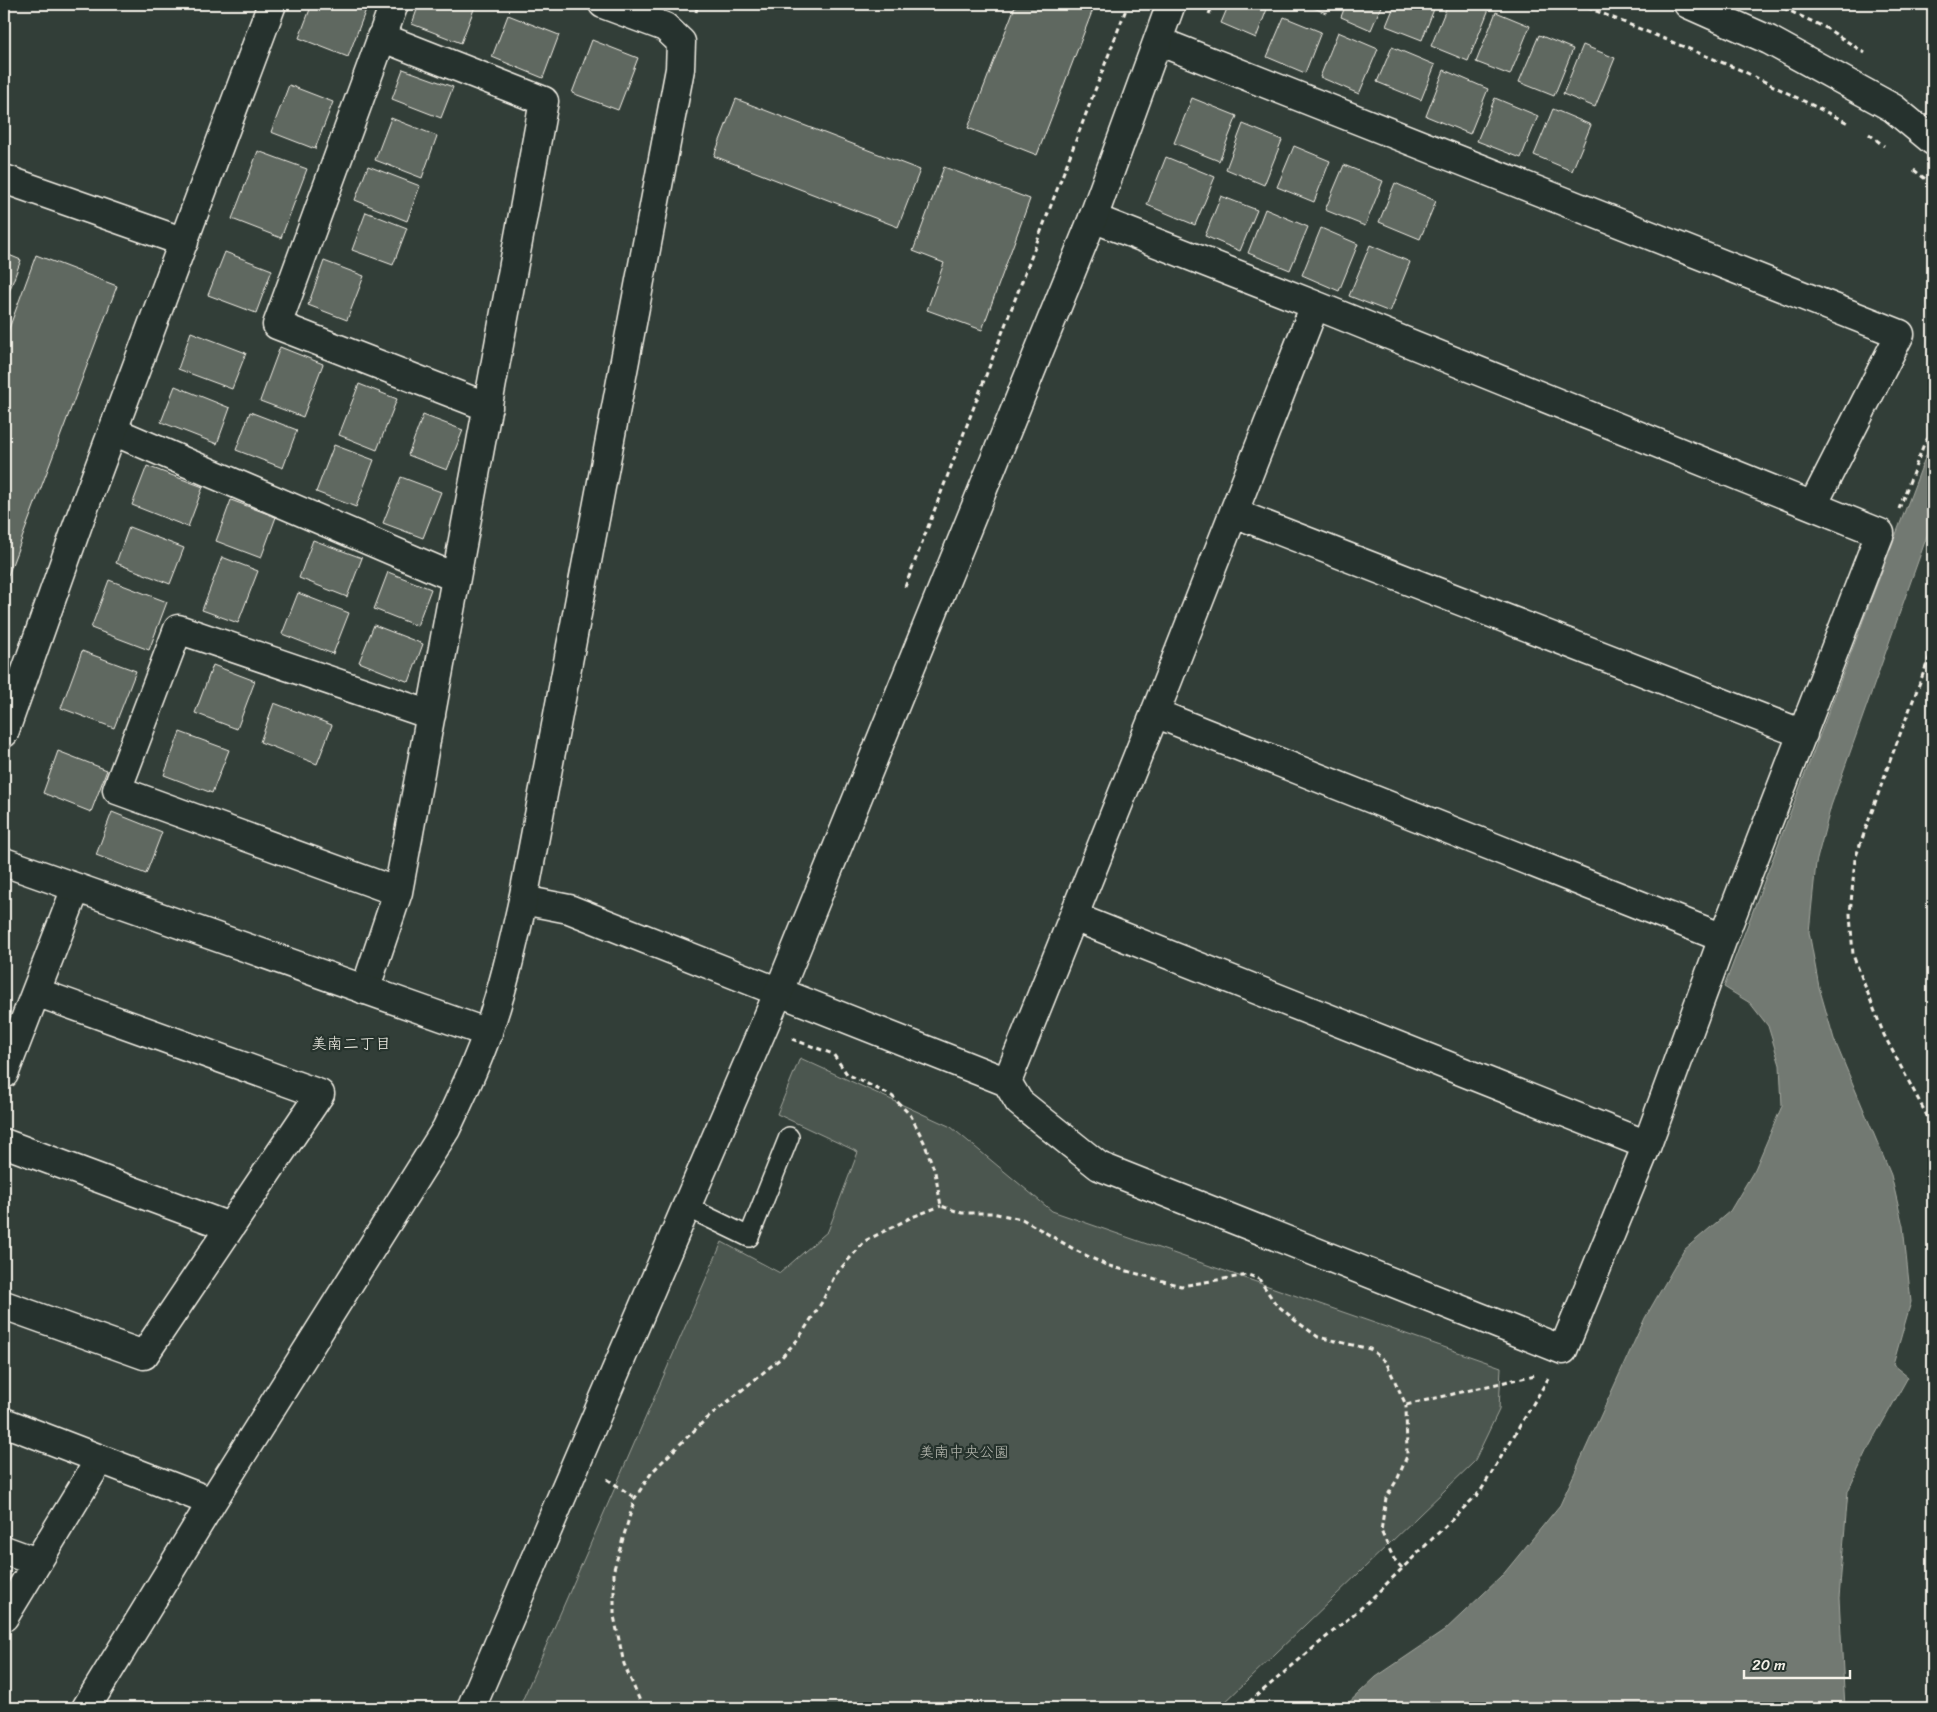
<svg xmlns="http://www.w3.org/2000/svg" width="1937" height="1712" font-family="Sriracha,'Klee One',sans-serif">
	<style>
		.green { fill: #4c564f; stroke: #a0a49c }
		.water { fill: #727972; stroke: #a6a9a1 }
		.building { fill: #5f6861; stroke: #f4f1e8 }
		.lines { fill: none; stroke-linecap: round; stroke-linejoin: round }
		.lane-casing { stroke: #f4f1e8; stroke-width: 22 }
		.street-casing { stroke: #f4f1e8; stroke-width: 31 }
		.secondary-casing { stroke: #f4f1e8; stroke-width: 31 }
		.path { stroke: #f4f1e8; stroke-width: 3; stroke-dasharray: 5 4; stroke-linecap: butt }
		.lane { stroke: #26332d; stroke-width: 19 }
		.street { stroke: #26332d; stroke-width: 28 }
		.secondary { stroke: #26332d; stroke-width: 28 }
		.labels { text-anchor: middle; stroke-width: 4.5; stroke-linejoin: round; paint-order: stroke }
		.park-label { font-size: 15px; fill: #b9bbb2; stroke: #26332d }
		.neighbourhood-label { font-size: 16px; fill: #f4f1e8; stroke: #26332d }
	</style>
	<rect width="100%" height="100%" fill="#323e38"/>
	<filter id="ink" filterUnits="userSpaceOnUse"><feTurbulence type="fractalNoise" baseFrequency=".02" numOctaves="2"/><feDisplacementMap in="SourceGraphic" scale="10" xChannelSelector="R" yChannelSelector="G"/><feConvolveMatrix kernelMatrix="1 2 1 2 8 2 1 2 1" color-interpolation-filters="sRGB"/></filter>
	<g filter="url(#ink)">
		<path class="green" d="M800,1058L951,1127L1052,1211L1501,1367L1499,1410L1474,1462L1219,1708H519L722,1242L780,1273L828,1231L858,1152L777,1114Z"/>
		<path class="water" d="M1933,437V519L1831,806L1816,863L1809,932L1819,987L1834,1039L1891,1175L1903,1226L1911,1302L1893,1365L1908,1377L1870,1445L1848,1491L1839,1598L1845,1708H1343L1376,1677L1444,1631L1501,1577L1560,1505L1645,1318L1684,1250L1730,1211L1755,1169L1782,1106L1780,1065L1768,1026L1750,1003L1724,987Z"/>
		<path class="building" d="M312,4H368L348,57L299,38Z
			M419,4H476L461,43L412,24Z
			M1016,4H1095L1037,155L968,128Z
			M1229,4H1269L1256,38L1221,23Z
			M1304,4H1329L1326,13Z
			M1346,4H1382L1371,30L1341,17Z
			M1395,4H1436L1422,40L1386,26Z
			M1448,4H1476L1489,9L1468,61L1431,46Z
			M1496,12L1530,26L1510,75L1476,62Z
			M508,15L559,35L543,78L492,57Z
			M1284,17L1321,32L1305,73L1267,57Z
			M1338,32L1378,49L1359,94L1320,77Z
			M1539,35L1573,49L1554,96L1519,82Z
			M592,40L638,58L618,110L572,93Z
			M1583,45L1615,58L1595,107L1563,94Z
			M1392,47L1435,65L1421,100L1377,82Z
			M403,69L453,87L441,118L392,99Z
			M1444,70L1488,89L1470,134L1426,116Z
			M289,85L333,102L315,149L271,132Z
			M1192,98L1237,116L1219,161L1174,143Z
			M1495,98L1538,116L1521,158L1477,141Z
			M736,99L920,170L898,227L714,156Z
			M1553,109L1591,125L1572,171L1534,155Z
			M391,118L437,136L422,178L375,160Z
			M1243,124L1282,140L1264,185L1226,169Z
			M1294,146L1330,161L1314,202L1277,187Z
			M258,151L307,169L281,238L232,219Z
			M1166,157L1215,177L1195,225L1147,205Z
			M1344,165L1383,181L1365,226L1325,210Z
			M368,166L420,186L407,221L355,200Z
			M944,167L1030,199L982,330L927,310L944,263L913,251Z
			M1395,183L1436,201L1420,239L1379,222Z
			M1221,196L1257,210L1240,251L1205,236Z
			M1265,209L1308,227L1290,270L1248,253Z
			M366,212L407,228L393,265L352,250Z
			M1321,228L1358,244L1339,291L1302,275Z
			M1370,245L1410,262L1390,312L1349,296Z
			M225,252L272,270L256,313L208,295Z
			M4,253L21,260L4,305Z
			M36,255L117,286L4,586V342Z
			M324,261L364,276L347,320L308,305Z
			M191,332L246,353L232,389L178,369Z
			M280,347L323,364L303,417L260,401Z
			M359,384L397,399L377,450L339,435Z
			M175,386L230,408L217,444L161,422Z
			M250,412L297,430L283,468L236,450Z
			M423,415L463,430L447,470L408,455Z
			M334,445L374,460L356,507L316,492Z
			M147,466L203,487L188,527L132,505Z
			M401,477L441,492L423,538L383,523Z
			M231,500L276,517L261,558L216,541Z
			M129,527L184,548L170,584L116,563Z
			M313,540L362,558L347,597L299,578Z
			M222,557L258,571L238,623L202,610Z
			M388,572L431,589L417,626L374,609Z
			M109,580L167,602L149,650L91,628Z
			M298,593L349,613L333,654L282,634Z
			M374,625L423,644L409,682L359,662Z
			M82,651L136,671L114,728L61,708Z
			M213,665L255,681L237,729L195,713Z
			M274,703L332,725L317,764L260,742Z
			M180,732L229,750L212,793L164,775Z
			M58,751L107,770L91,812L43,793Z
			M112,812L162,832L146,874L96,855Z"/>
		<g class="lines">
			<defs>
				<path id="lane" d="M687,1207L749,1237L789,1137"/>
				<path id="street" d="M394,4L277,325L488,407
					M1158,41L1900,334L1813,505
					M113,431L456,578
					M1234,513L1803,734
					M1155,713L1723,938
					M398,892L117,790L178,629L431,715
					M523,900L569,909L1007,1082L1019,1102L1099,1166L1563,1350L1647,1145L1723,938L1880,533L1315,305L1093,218
					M1074,917L1647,1145
					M365,990L398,892L544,101L381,37
					M4,1074L76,888
					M1007,1082L1155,713L1315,305
					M4,1143L230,1227
					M4,1305L144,1355L320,1094L36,992
					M4,1550L37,1562
					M4,1617L100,1459"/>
				<path id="secondary" d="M1688,4L1769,40L1893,108L1933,141
					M4,179L184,242
					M4,733L78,524L272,4
					M4,862L488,1033
					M4,1422L212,1502
					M86,1708L212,1502L446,1129C461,1097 476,1066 487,1034C503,990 513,945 523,900L680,69L681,42L665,27L603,4
					M471,1708L779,991L1093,218L1171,4"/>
			</defs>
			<use href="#lane" class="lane-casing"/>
			<use href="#street" class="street-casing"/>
			<use href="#secondary" class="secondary-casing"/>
			<path class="path" d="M1579,4L1743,71L1848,123
				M1775,4L1826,28L1865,53
				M696,12L698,4
				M1209,14L1213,4
				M1869,134L1884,146
				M1914,170L1933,185
				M1899,509L1924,444L1933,431
				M905,587L1128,4
				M1933,648L1891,758L1855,859L1850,914L1853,955L1884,1035L1933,1127
				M792,1039L833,1054L847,1074L892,1096L911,1116L924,1142L935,1172L941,1206L962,1213H992L1022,1219L1077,1251L1106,1265L1181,1286L1248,1275L1259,1279L1275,1303L1296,1321L1318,1337L1370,1349L1386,1362L1406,1405L1535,1375
				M607,1479L635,1498
				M1402,1568L1394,1559L1381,1531L1386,1498L1398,1478L1407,1456L1406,1405
				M643,1708L624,1664L614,1616V1569L635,1498L652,1472L676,1448L703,1422L781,1358L799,1338L822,1302L835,1275L865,1241L912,1217L941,1206
				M1242,1708L1368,1602L1480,1492L1548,1379"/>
			<use href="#lane" class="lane"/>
			<use href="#street" class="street"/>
			<use href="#secondary" class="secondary"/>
		</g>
	</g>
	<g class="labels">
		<g class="park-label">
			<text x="964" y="1457">美南中央公園</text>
		</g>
		<g class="neighbourhood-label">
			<text x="351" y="1049">美南二丁目</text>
		</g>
	</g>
	<rect width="1937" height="1712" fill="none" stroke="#26332d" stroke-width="20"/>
	<rect x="10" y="10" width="1917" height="1692" fill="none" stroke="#f4f1e8" stroke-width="2" filter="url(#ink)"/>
	<path d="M1744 1670v8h106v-8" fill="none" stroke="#f4f1e8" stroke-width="2.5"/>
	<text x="1752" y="1670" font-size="15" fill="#f4f1e8" stroke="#26332d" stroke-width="4" paint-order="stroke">20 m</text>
</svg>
